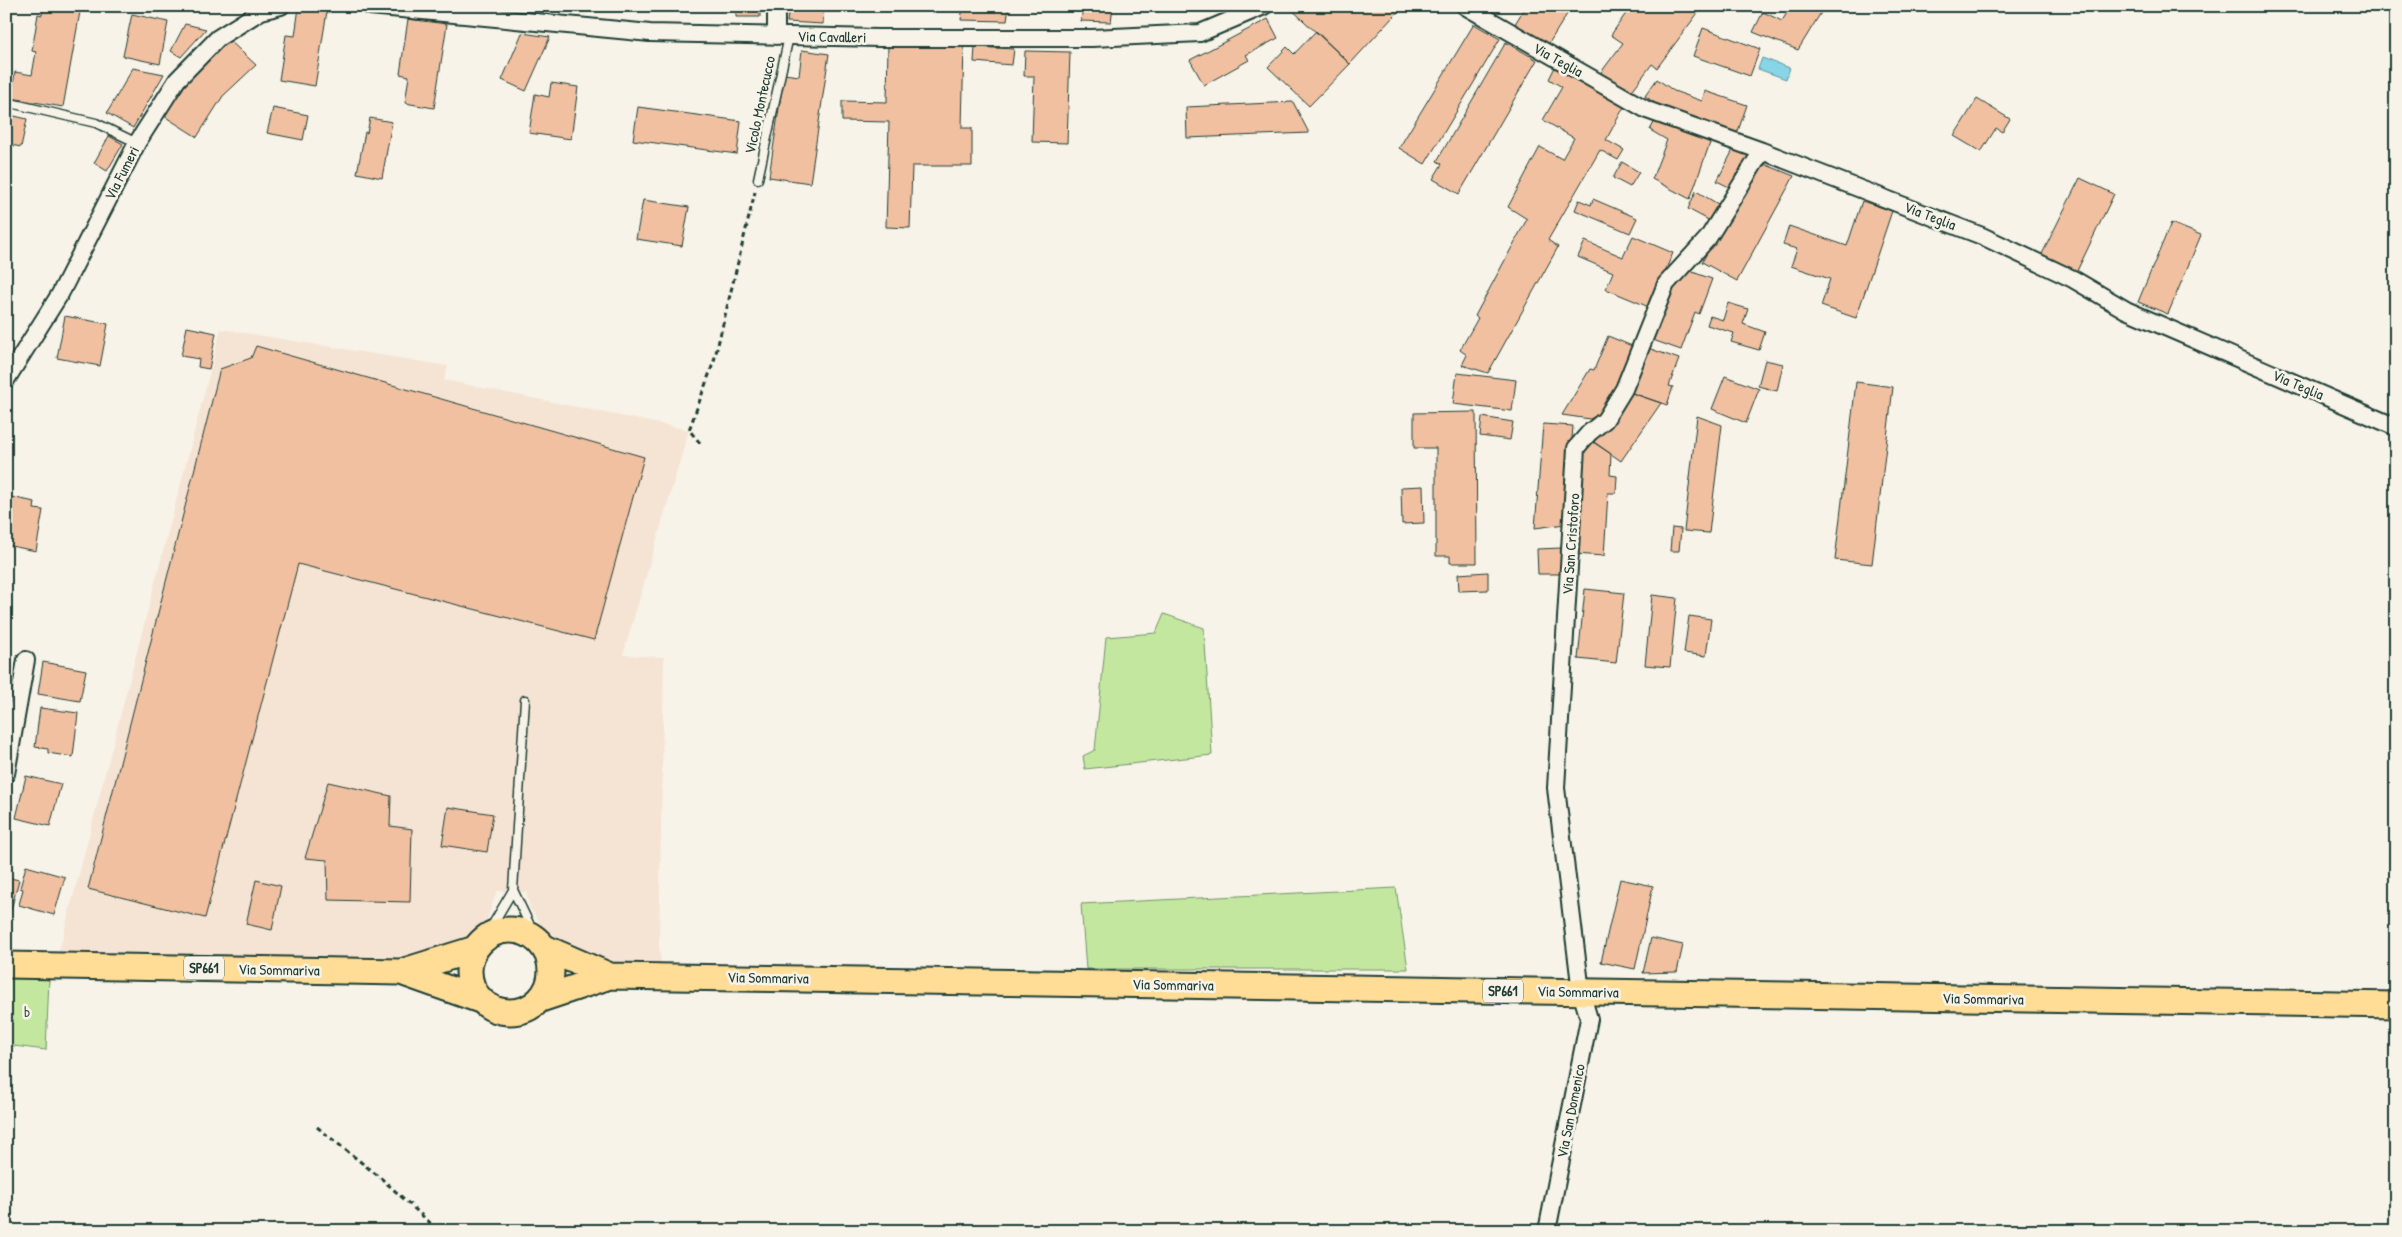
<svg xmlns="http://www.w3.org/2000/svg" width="2402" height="1237" font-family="'Patrick Hand',sans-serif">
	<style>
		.built { fill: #f5e4d3 }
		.green { fill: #c4e7a0; stroke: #72926a }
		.water { fill: #87d5e6; stroke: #5d989f }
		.building { fill: #f1c0a1; stroke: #1f3d34 }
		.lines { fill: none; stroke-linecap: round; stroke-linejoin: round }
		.lane-casing { stroke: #1f3d34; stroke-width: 11 }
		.street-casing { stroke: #1f3d34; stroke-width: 20 }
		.primary-casing { stroke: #1f3d34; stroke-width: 29 }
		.path { stroke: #1f3d34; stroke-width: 3; stroke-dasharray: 5 4; stroke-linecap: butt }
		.lane { stroke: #f7f3e8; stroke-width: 8 }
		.street { stroke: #f7f3e8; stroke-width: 16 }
		.primary { stroke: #ffdd96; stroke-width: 25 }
		.labels { text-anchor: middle; stroke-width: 5; stroke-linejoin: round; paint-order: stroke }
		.shield { fill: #f7f3e8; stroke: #60746a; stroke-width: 1 }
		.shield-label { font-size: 14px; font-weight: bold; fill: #1f3d34 }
		.street-label { font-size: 15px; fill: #1f3d34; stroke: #f7f3e8 }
		.park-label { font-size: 15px; fill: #385644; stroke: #f7f3e8 }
	</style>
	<rect width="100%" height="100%" fill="#f7f3e8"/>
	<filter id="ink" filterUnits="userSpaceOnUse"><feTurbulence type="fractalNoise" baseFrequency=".02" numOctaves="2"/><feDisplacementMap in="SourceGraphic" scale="10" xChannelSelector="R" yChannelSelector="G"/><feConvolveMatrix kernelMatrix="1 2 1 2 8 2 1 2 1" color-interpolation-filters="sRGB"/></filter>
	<g filter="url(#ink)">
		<path class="built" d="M221,329L448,366L444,380L689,430L623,655L664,657L659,945L661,963L615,962L579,957L562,950L546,933L530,908L526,892L497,891L486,923L461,945L431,954L358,960L58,955Z"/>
		<path class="green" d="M1164,614L1204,628L1212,755L1085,769L1083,756L1095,750L1106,637L1156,633Z
			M1396,888L1408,969H1086L1081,904Z
			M6,978L49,979L46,1050L6,1045Z"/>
		<path class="water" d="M1762,58L1790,68L1786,79L1758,69Z"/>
		<path class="building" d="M43,6H81L63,107L11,98L15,72L32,75L36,52L32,51L38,14L42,15Z
			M736,6H760V17H736Z
			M789,6H824L823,24L787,22Z
			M963,6H1009L1007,21L961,20Z
			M1083,6H1113L1111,22L1081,21Z
			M1288,6H1403L1350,64Z
			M1526,6H1572L1546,48L1513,27Z
			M1631,6H1703L1657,68L1652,64L1631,92L1599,75L1623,43L1611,35Z
			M1791,6H1825L1798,50L1753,32L1763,12L1782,21Z
			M299,7L327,11L315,86L279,80L286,35L295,36Z
			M132,14L168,22L160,64L123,56Z
			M408,19L447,24L434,108L405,103L409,76L400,74Z
			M1268,19L1278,38L1246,55L1249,60L1204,85L1190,60Z
			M185,24L206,29L181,57L171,51Z
			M1474,24L1500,39L1425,164L1399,148Z
			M1703,28L1760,49L1750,76L1693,56Z
			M1316,31L1350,64L1309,106L1268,67L1287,47L1294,54Z
			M522,33L550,37L526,91L502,80Z
			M229,40L256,65L223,96L197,137L164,116L192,75Z
			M1506,42L1537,60L1459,194L1433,179L1442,164L1437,161Z
			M888,43L964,44L962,128H972V166H912L910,228L886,227L889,122L842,121V101L887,102Z
			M975,47L1014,49L1012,65L974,62Z
			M802,50L829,54L810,183L769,177L784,74L799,76Z
			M1025,51L1070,52L1067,143L1032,142L1034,76H1024Z
			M1556,65L1625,105L1606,140L1624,150L1618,160L1600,150L1548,240L1558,247L1488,373L1462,365L1467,355L1460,350L1478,318L1475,316L1527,219L1508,207L1540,147L1562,159L1574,138L1543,120L1562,87L1549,79Z
			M133,68L164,74L133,128L107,113Z
			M1657,79L1674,91L1702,101L1705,91L1747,105L1737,134L1666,111L1645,96Z
			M551,83L578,87L571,139L529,133L535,94L549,97Z
			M1977,99L2010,119L2002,132L1996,128L1981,152L1954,136Z
			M1293,102L1309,133L1187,138L1186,107Z
			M638,107L741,121L737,154L633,140Z
			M273,108L308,115L303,140L267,133Z
			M6,114L27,119L21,147L6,144Z
			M370,118L392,122L382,178L357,173L365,132L367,133Z
			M1656,119L1711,140L1690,199L1652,179L1667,140L1650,130Z
			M109,136L123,144L107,171L94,163Z
			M1733,150L1749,155L1751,158L1733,189L1717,181Z
			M1622,162L1639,172L1630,187L1613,178Z
			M1759,162L1794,176L1737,281L1702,262Z
			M2080,178L2114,194L2076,273L2041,256Z
			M1696,191L1723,207L1714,223L1688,209Z
			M1593,199L1637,218L1630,233L1575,210L1579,200L1591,205Z
			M643,200L689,207L682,246L636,239Z
			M1862,201L1892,211L1856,318L1821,306L1830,279L1791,266L1797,249L1783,245L1789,226L1847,246Z
			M2171,223L2201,235L2168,314L2138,302Z
			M1633,236L1673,253L1649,307L1606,289L1613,272L1578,257L1585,241L1623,257Z
			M1684,269L1712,279L1699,314L1695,312L1681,350L1650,339L1664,297Z
			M1728,303L1748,309L1743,324L1765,332L1759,350L1731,342L1734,333L1707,325L1710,316L1723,320Z
			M65,316L108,324L100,366L57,358Z
			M187,327L216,333L209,369L198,367L199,359L181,356Z
			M1608,336L1632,346L1620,381L1603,412L1590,419L1562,415L1590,369L1594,370Z
			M256,346L644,457L594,640L298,564L205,918L88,889L220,369L251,358Z
			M1645,347L1679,359L1669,386L1673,387L1667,405L1629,392Z
			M1765,360L1783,364L1777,391L1758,386Z
			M1457,373L1516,380L1512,411L1453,404Z
			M1725,376L1759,389L1746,423L1712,409Z
			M1856,382L1893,387L1872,564L1835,560Z
			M1629,392L1661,403L1621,461L1594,442Z
			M1476,412L1477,563H1450V556H1436V448H1414V413Z
			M1697,416L1722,425L1709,533L1684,531Z
			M1482,417L1513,422L1510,440L1480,436Z
			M1543,424L1573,426L1565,524L1535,528Z
			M1590,440L1611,454L1610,475L1617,476L1616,493H1608L1604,556L1574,554L1581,450Z
			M1423,486L1424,523L1402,524L1401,487Z
			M6,496L35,502L34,509L43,510L36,551L6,545Z
			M1672,528L1681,529L1679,551H1670Z
			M1562,548V574H1538L1537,549Z
			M1488,572V590L1459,591L1458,574Z
			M1585,589L1624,593L1616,663L1578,659Z
			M1652,595L1677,598L1670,667L1645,665Z
			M1689,616L1711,619L1706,656L1684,653Z
			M43,662L86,670L80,701L38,694Z
			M40,708L78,713L73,757L48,753V749L35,747Z
			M26,776L61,784L50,826L16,818Z
			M328,782L391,796L390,826L412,829L410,902L328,900L327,860L305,858Z
			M448,807L493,814L487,852L442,845Z
			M26,866L65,877L54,915L19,905L23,889L20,888Z
			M6,877L19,880L9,917H6Z
			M1620,879L1653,886L1635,969L1601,962Z
			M256,880L281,886L272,930L246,924Z
			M1651,938L1683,945L1677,972L1643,973Z"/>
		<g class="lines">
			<defs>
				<path id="lane" d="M6,102L96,123L137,143
					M758,179L789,36
					M513,890L536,938
					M484,939L513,890L525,700"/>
				<path id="street" d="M370,6L650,33L879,38H1092L1200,33L1264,6
					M1465,6L1647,110L1762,151L1982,236L2073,279L2126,310L2396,427
					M776,36V6
					M6,380L60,294L137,143L177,80L218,38L261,11L281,6
					M6,774L26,660
					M1547,1231L1589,1019L1581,992L1556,788L1576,448L1589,433L1605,420L1624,389L1666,284L1708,238L1762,151"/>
				<path id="primary" d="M469 971a41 41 0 1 1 82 0a41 41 0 1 1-82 0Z
					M545,948L610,976
					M6,965L401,972L475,949
					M401,972L480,1000
					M541,999L610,976L2396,1005"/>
			</defs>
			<use href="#lane" class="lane-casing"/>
			<use href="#street" class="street-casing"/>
			<use href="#primary" class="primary-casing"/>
			<path class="path" d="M700,443L689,430L714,361L755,192
				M317,1127L382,1179L439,1231"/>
			<use href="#lane" class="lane"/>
			<use href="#street" class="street"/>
			<use href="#primary" class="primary"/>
		</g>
	</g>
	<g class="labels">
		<g class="shield">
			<rect x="184" y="956.5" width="40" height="23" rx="4"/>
			<rect x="1483" y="979.5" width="40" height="23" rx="4"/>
		</g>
		<g class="shield-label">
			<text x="204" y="973">SP661</text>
			<text x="1503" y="996">SP661</text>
		</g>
		<g class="street-label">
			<text transform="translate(832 37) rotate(1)" y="5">Via Cavalleri</text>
			<text transform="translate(1558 60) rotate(29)" y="5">Via Teglia</text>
			<text transform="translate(760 105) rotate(-78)" y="5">Vicolo Montecucco</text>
			<text transform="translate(122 173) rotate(-63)" y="5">Via Fumeri</text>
			<text transform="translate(1930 216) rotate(21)" y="5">Via Teglia</text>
			<text transform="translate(2298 385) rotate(23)" y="5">Via Teglia</text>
			<text transform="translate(1571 544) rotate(-86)" y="5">Via San Cristoforo</text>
			<text transform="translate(279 970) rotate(1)" y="5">Via Sommariva</text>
			<text transform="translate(768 978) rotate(1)" y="5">Via Sommariva</text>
			<text transform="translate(1173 985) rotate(1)" y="5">Via Sommariva</text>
			<text transform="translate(1578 992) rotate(1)" y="5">Via Sommariva</text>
			<text transform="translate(1983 999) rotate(1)" y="5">Via Sommariva</text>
			<text transform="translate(1571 1111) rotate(-79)" y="5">Via San Domenico</text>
		</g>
		<g class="park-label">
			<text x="27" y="1017">b</text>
		</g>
	</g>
	<rect width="2402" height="1237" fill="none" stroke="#f7f3e8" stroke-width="25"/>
	<rect x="12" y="12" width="2377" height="1212" fill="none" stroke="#1f3d34" stroke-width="2" filter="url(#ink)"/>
</svg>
